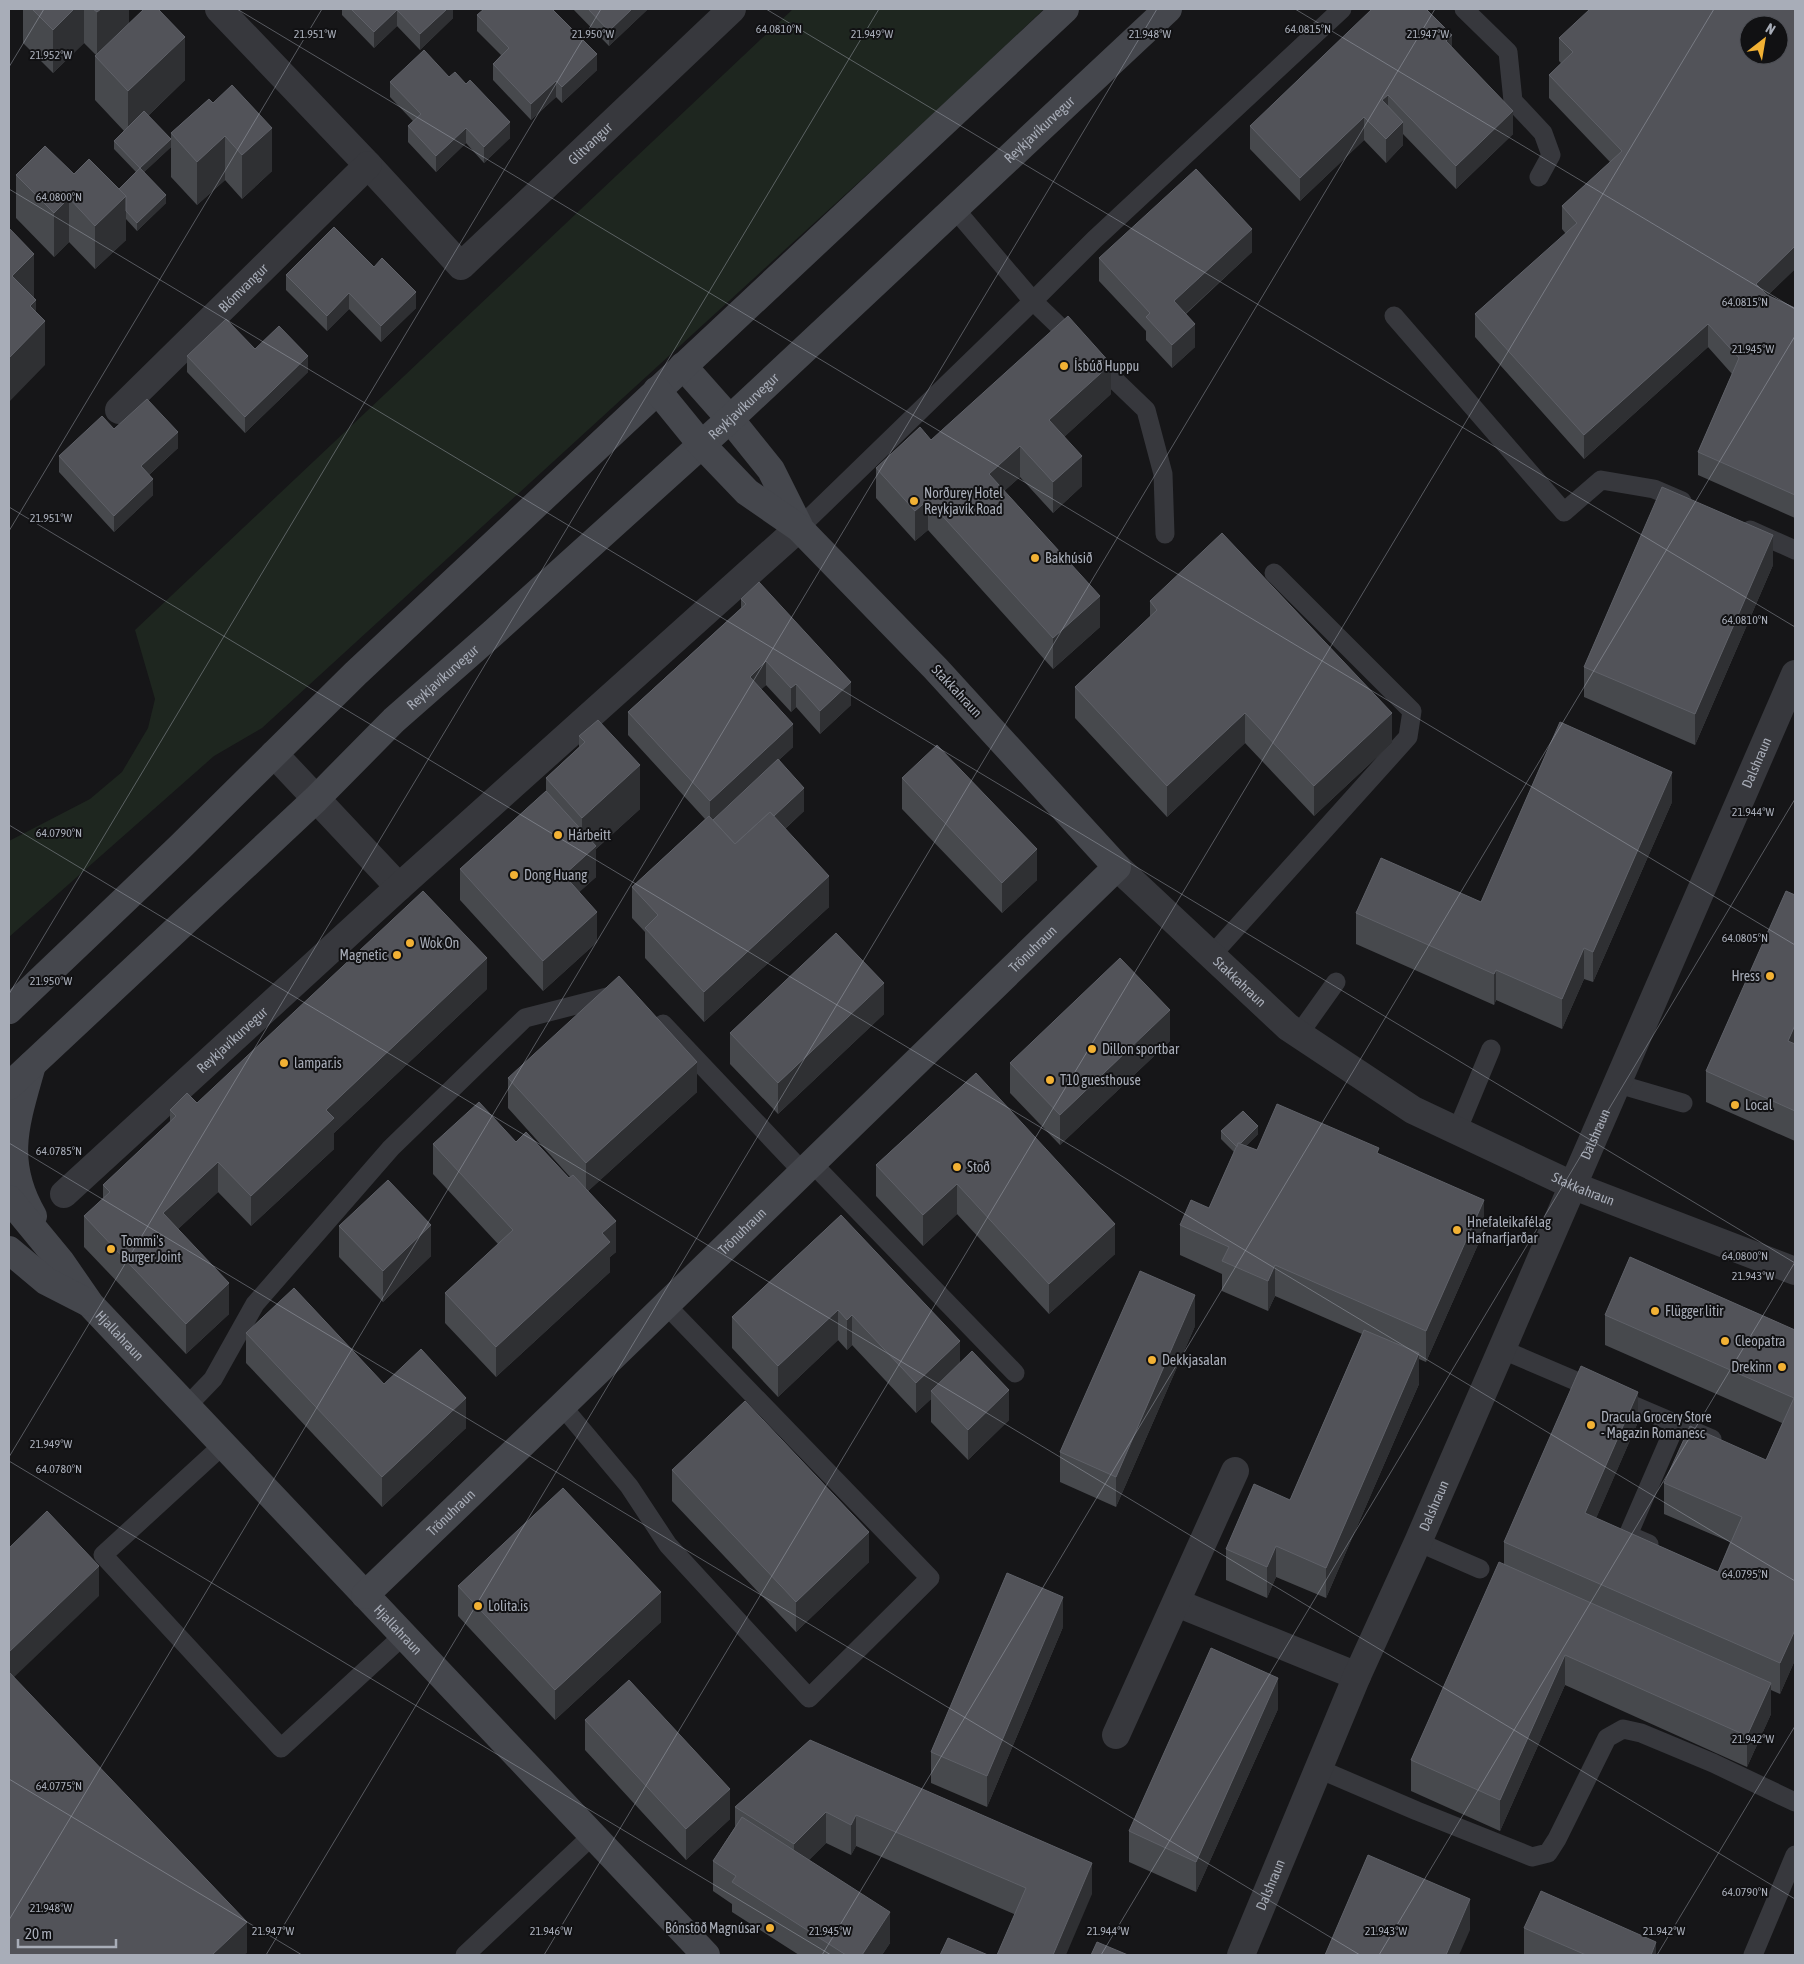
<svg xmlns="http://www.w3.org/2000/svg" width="1804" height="1964" font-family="'Asap Condensed',sans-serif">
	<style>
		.green { fill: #1e261f }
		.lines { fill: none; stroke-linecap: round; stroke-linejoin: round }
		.lane { stroke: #37383d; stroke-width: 19 }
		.street { stroke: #37383d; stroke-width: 28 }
		.secondary { stroke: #45474d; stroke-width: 28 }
		.wall { fill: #47494d }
		.shaded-wall { fill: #2f3033 }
		.building { fill: #525359; stroke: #5f6168; fill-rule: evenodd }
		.ticks { fill: none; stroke: #a8adb8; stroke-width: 1; stroke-opacity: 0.45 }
		.poi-dot { fill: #f2b134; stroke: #111113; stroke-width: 2 }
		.labels { text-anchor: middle; stroke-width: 4; stroke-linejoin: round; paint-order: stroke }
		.street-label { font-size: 14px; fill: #a8adb8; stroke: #111113 }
		.poi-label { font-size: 14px; fill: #a8adb8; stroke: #111113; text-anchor: start }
		.ticks-label { font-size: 12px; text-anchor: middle; fill: #a8adb8; stroke: #111113; stroke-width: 4; stroke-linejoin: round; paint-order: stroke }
	</style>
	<rect width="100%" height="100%" fill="#161618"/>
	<path class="green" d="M793,9H1044L929,118L262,728L214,756L9,937V841L90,799L122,772L148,728L155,699L135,630Z"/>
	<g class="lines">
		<path class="lane" d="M1464,9L1508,52L1513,101L1543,133L1551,155L1539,177
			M954,208L1033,301L1146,410L1163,474L1165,534
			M1394,316L1564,512L1601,480L1654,489L1682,501
			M799,528L1033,301L1094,240L1342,9
			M1750,530L1795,550
			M1211,956L1408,737L1412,711L1274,573
			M663,1024L803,1172
			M1299,1034L1336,982
			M1618,1084L1683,1103
			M1457,1131L1491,1049
			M812,1163L1015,1373
			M1501,1349L1712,1439
			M187,1406L213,1379L255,1304L391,1148L525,1018L615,995
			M562,1406L629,1486L668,1545L809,1698L930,1578L666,1305
			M223,1445L103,1555L281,1748L404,1635
			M1418,1542L1480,1569
			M1649,1544L1628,1535L1676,1424
			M1319,1769L1417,1811L1532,1857L1548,1853L1557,1839L1607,1738L1623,1729L1641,1733L1713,1763L1795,1802
			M465,1955L593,1835
			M1753,1955L1795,1855"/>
		<g class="street">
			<path id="s1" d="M219,9L368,165L461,266L732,9"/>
			<path id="s2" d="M119,410L368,165"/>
			<path d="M274,754L399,887"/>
			<path id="s3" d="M1117,867L1288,1027L1413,1110L1574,1186L1795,1271"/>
			<path id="s4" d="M64,1194L399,887L799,528"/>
			<path d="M1177,1603L1357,1676"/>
			<path d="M1116,1735L1235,1471"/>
			<path id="s5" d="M1241,1955L1357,1676L1418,1542L1795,674"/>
		</g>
		<g class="secondary">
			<path d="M683,366L730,419L771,470L799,526"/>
			<path d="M9,1010L179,848L355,674L1065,9"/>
			<path d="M32,1065C16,1122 1,1161 33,1216"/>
			<path id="s6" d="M9,1086L316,799L394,720L493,633L730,419L1168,9"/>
			<path id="s7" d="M9,1199L61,1262L90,1304L706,1955"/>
			<path d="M9,1250L46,1281L87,1302"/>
			<path id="s8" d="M365,1595L562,1406L1117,867L936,669L799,528L747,492L701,444L657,390"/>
		</g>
	</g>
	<path class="wall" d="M23,9H129V23L185,80L148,116L171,147L144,172L166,203L137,231L126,219V240L95,269L69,242L54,257L16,218V175L74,174L119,189L136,172L114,149V141L124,131L95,100V56L96,55L84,43L53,73L23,43Z
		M342,9H453V18L420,50L397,26L374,48L342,15Z
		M573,9H648L609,46Z
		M1795,9V269L1768,295L1795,308V518L1698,475V452L1732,374L1708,347L1584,459L1475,337V314L1566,234L1562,229V206L1610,162L1549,98V75L1561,63L1559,61V38Z
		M477,15L597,70L562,103L556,97L531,120L493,80V64L501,55L477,31Z
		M1452,47L1513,134L1456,189L1403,134V145L1386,163L1364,140L1300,201L1250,149V126Z
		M449,77L510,138L484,163L466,143L436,172L408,142V126L413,121L390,97V82Z
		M209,99L272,171L242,199L225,180L197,205L171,177V133Z
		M1252,252L1186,314L1195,347L1172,368L1146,340V331L1099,281V258Z
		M286,275L416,308L381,342L349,309L327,331L286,290Z
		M255,349L308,372L245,433L187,372V356Z
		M1111,394L1064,437L1082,486L1053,513L1020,477L1004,491L1100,627L1053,669L928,530L915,541L876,498V468L931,440Z
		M114,429L178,448L149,475L153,495L114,532L59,472V456Z
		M1773,565L1695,745L1584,697V667Z
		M741,599L851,705L820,734L796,707L791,712L766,685L761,689L793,747L779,760L804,811L785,829L829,907L704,1022L645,958V932L632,918V887L705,819L628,735V712L741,608Z
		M1150,601L1392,743L1314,816L1245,743L1167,817L1075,718V687L1150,617Z
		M598,720L640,809L596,849V877L579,892L597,942L543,991L460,900V869L546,791V778L579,747V736Z
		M902,778L1037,880L1002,913L902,809Z
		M1672,802L1593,982L1584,979L1562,1029L1496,1000L1494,1005L1356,944V913L1481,902Z
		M1795,895V1141L1706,1102V1071Z
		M487,989L334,1133V1149L251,1226L218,1192L178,1229L229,1314L186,1354L84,1247V1216L103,1199V1185L170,1122V1110L197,1103Z
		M884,1014L778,1114L730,1064V1033Z
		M1170,1041L1060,1145L1010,1093V1063Z
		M976,1073L1115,1254L1049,1314L957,1214L923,1246L876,1196V1165Z
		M508,1078L697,1092L588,1191L616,1252L610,1257V1272L496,1377L445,1323V1293L498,1244L433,1174V1144L516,1142L569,1178L570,1177L508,1108Z
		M1221,1131L1258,1134L1246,1146L1257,1150L1379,1154L1484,1231L1426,1362L1419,1359V1384L1326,1598L1276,1577L1267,1598L1226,1580V1549L1290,1500L1362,1334L1275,1296L1268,1311L1222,1291V1274L1180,1255V1225L1209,1208L1234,1152L1221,1139Z
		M841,1215L960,1363L1009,1420L968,1460L931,1422V1399L916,1413L852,1345L847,1350L838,1340L778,1397L732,1348V1317Z
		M339,1226L431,1256L383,1302L339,1257Z
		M1605,1315L1795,1330V1660L1780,1694L1771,1690V1714L1747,1767L1565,1685L1500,1831L1411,1791V1760L1504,1564V1542L1638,1422L1596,1518L1718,1572L1730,1542L1664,1514V1483L1766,1460L1782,1423L1605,1345Z
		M1195,1326L1116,1507L1060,1482V1452Z
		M246,1333L384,1384L466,1428L382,1507L246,1363Z
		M672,1470L869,1562L796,1632L672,1501Z
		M458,1586L661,1622L555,1720L458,1616Z
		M1063,1627L987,1807L931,1783V1752Z
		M1278,1709L1196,1892L1129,1862V1831Z
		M585,1720L730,1819L686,1860L585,1750Z
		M810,1740L1092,1894L1014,1914L856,1846L851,1855L826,1843L809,1860L890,1943L882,1955H799L732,1912V1904L713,1891V1861L735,1827V1807Z
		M1524,1928L1656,1955H1524Z"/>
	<path class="shaded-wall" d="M74,9H84V43L53,73V30Z
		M101,9H129V24L97,56V12Z
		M447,9H453V18L420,50V34Z
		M632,9H648L609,46V31Z
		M397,10V26L374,48V32Z
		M1452,35V59L1446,41Z
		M185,37V80L128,135V91Z
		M597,54V70L562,103V87Z
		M556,81V97L531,120V104Z
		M1388,95V118L1382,100Z
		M1513,111V134L1456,189V166Z
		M1364,117V140L1300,201V178Z
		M510,122V138L484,163V147Z
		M1403,122V145L1386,163V139Z
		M272,128V171L242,199V155Z
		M466,128V143L436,172V156Z
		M225,136V180L197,205V162Z
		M171,139V147L140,176V168Z
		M166,195V203L137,231V223Z
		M126,196V240L95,269V226Z
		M69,198V242L54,257V213Z
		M1252,229V252L1174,324V301Z
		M1795,246V269L1756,307V284Z
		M34,254V297L12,320V276Z
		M416,292V308L381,342V326Z
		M349,293V309L327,331V316Z
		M36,300V330L45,321V365L9,402V358L30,306Z
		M1195,324V347L1172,368V345Z
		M1708,324V347L1584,459V435Z
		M308,356V372L245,433V417Z
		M1111,364V394L1049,451V420Z
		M178,432V448L141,482V466Z
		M1020,446V477L989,505V474Z
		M1082,456V486L1053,513V482Z
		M153,479V495L114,532V516Z
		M928,500V530L915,541V511Z
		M1773,535V565L1695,745V714Z
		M1100,596V627L1053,669V638Z
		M766,661V685L750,700V677Z
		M851,682V705L820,734V711Z
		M796,684V707L791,712V688Z
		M1245,713V743L1167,817V786Z
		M1392,713V743L1314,816V786Z
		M793,724V747L710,824V801Z
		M640,765V809L596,849V877L564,906V875L582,858V818Z
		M1672,772V802L1593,982V952Z
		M804,788V811L735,875V851Z
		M1037,849V880L1002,913V883Z
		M829,876V907L704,1022V992Z
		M597,912V942L543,991V961Z
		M1584,948V979L1562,1029V999Z
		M487,958V989L334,1133V1149L251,1226V1196L326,1110Z
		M1496,970V1000L1494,1005V974Z
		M884,983V1014L778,1114V1083Z
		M1170,1010V1041L1060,1145V1115Z
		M1795,1025V1056L1788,1041Z
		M697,1062V1092L586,1193V1163Z
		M1258,1126V1134L1237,1155V1147Z
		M218,1162V1192L163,1243V1213Z
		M957,1184V1214L923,1246V1215Z
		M1484,1200V1231L1426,1362V1331Z
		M616,1221V1252L610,1257V1272L496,1377V1347L602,1233Z
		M1115,1224V1254L1049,1314V1284Z
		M431,1225V1256L383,1302V1271Z
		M1275,1265V1296L1268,1311V1281Z
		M229,1283V1314L186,1354V1324Z
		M1195,1295V1326L1116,1507V1477Z
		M838,1310V1340L778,1397V1366Z
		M852,1315V1345L847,1350V1320Z
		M960,1341V1372L931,1391V1399L916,1413V1383Z
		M1419,1353V1384L1326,1598V1568Z
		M1009,1390V1420L968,1460V1430Z
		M1638,1392V1422L1585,1544V1513Z
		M466,1398V1428L382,1507V1477Z
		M869,1532V1562L796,1632V1602Z
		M1276,1546V1577L1267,1598V1567Z
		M99,1566V1596L9,1682V1652Z
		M661,1592V1622L555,1720V1690Z
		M1063,1597V1627L987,1807V1776Z
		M1795,1630V1660L1780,1694V1663Z
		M1565,1655V1685L1500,1831V1800Z
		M1278,1678V1709L1196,1892V1862Z
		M1771,1683V1714L1747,1767V1736Z
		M730,1789V1819L686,1860V1829Z
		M826,1812V1843L794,1874V1844Z
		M856,1815V1846L851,1855V1825Z
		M1092,1863V1894L1066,1955H1053Z
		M1470,1899V1930L1459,1955H1446Z
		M890,1912V1943L882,1955H862Z
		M247,1922V1953L244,1955H212Z
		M1656,1942V1955H1651Z"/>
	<path class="building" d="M32,9H74L53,30Z
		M93,9H101L97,12Z
		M144,9H158L185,37L128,91L95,56Z
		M351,9H447L420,34L397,10L374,32Z
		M484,9H552L597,54L562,87L556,81L531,104L493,64L509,48L477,15Z
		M588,9H632L609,31Z
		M1372,9H1426L1452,35L1446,41L1513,111L1456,166L1388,95L1382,100L1403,122L1386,139L1364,117L1300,178L1250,126Z
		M1590,9H1795V246L1756,284L1767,295L1795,308V495L1698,452L1739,358L1708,324L1584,435L1475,314L1577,223L1562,206L1622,151L1549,75L1573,52L1559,38ZM1749,25H1779V55H1749Z
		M424,50L449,77L455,72L466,84L470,80L510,122L484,147L466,128L436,156L408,126L421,114L390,82Z
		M232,85L272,128L242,155L225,136L197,162L171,133L209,99L213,103Z
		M144,111L171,139L140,168L114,141Z
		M45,146L74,174L89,159L126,196L95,226L69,198L54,213L16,175Z
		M140,168L166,195L137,223L126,211V196L119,189Z
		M1196,169L1252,229L1174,301L1195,324L1172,345L1146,317L1150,313L1099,258Z
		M334,227L374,267L382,258L416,292L381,326L349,293L327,316L286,275Z
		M9,228L34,254L12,276L36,300L30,306L45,321L9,358Z
		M1068,316L1111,364L1049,420L1082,456L1053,482L1020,446L989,474L1100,596L1053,638L928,500L915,511L876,468L920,427L931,440Z
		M226,319L255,349L279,326L308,356L245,417L187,356Z
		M147,399L178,432L141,466L153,479L114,516L59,456L102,416L114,429Z
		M1662,487L1773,535L1695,714L1584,667Z
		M1222,533L1392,713L1314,786L1245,713L1167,786L1075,687L1157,610L1150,601Z
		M759,582L851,682L820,711L796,684L791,688L766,661L750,677L793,724L710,801L628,712L746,604L741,599Z
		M598,720L640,765L582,818L546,778L585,742L579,736Z
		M1560,722L1672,772L1593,952L1584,948L1562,999L1496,970L1494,974L1356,913L1381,858L1481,902Z
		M937,745L1037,849L1002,883L902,778Z
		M778,759L804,788L774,816L770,812L735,844L713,820Z
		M546,791L596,846L564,875L597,912L543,961L460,869Z
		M770,812L829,876L704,992L645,928L658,915L632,887L709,816L735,844Z
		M423,891L487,958L326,1110L334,1118L251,1196L218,1162L163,1213L229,1283L186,1324L84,1216L110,1192L103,1185L176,1116L170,1110L187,1093L197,1103Z
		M1786,891L1795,895V1025L1788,1041L1795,1044V1111L1706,1071Z
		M836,933L884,983L778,1083L730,1033Z
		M1120,958L1170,1010L1060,1115L1010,1063Z
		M619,976L697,1062L586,1163L508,1078Z
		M976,1073L1115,1224L1049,1284L957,1184L923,1215L876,1165Z
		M479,1102L516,1142L526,1132L569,1178L573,1175L616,1221L602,1233L610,1242L496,1347L445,1293L513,1230L433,1144Z
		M1277,1104L1379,1148L1377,1153L1484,1200L1426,1331L1275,1265L1268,1281L1222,1261L1229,1247L1180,1225L1191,1200L1209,1208L1238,1143L1257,1150Z
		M1243,1111L1258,1126L1241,1143H1238L1237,1147L1221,1131Z
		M388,1180L431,1225L383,1271L339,1226Z
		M841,1215L960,1341L916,1383L852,1315L847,1320L838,1310L778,1366L732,1317Z
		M1630,1257L1795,1330V1630L1780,1663L1504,1542L1581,1366L1638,1392L1585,1513L1718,1572L1742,1517L1664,1483L1690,1426L1766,1460L1794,1398L1605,1315Z
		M1140,1271L1195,1295L1116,1477L1060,1452Z
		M294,1288L384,1384L421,1349L466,1398L382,1477L246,1333Z
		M1364,1330L1419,1353L1326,1568L1276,1546L1267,1567L1226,1549L1254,1484L1290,1500Z
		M972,1351L1009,1390L968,1430L931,1391Z
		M745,1401L869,1532L796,1602L672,1470Z
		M563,1488L661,1592L555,1690L458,1586Z
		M47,1511L99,1566L9,1652V1548Z
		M1499,1562L1771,1683L1747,1736L1565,1655L1500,1800L1411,1760Z
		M1007,1573L1063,1597L987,1776L931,1752Z
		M1211,1648L1278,1678L1196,1862L1129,1831Z
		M9,1672L247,1922L212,1955H9Z
		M629,1680L730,1789L686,1829L585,1720Z
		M810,1740L1092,1863L1053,1955H997L1026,1888L856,1815L851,1825L826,1812L794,1844L735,1807Z
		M742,1817L890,1912L862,1955H846L732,1882L736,1876L713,1861Z
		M1368,1855L1470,1899L1446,1955H1325Z
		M1541,1891L1656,1942L1651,1955H1586L1524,1928Z
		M948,1938L988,1955H940Z
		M1097,1942L1128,1955H1091Z"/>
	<path class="ticks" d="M237,9L1795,945M766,9L1795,627M1295,9L1795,309M9,67L44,9M9,189L1795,1263M9,507L1795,1581M9,531L322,9M9,825L1795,1899M9,994L601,9M9,1143L1360,1955M9,1457L879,9M9,1461L831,1955M9,1779L302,1955M9,1920L1157,9M266,1955L1435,9M544,1955L1714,9M822,1955L1795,336M1101,1955L1795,799M1379,1955L1795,1262M1657,1955L1795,1726"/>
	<g class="poi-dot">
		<circle cx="1064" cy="366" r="5"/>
		<circle cx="914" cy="501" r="5"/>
		<circle cx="1035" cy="558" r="5"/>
		<circle cx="558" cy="835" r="5"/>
		<circle cx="514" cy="875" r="5"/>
		<circle cx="410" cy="943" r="5"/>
		<circle cx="397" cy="955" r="5"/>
		<circle cx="1770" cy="976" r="5"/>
		<circle cx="1092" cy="1049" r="5"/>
		<circle cx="284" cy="1063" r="5"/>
		<circle cx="1050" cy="1080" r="5"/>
		<circle cx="1735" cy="1105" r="5"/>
		<circle cx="957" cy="1167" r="5"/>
		<circle cx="1457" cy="1230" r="5"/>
		<circle cx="111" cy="1249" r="5"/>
		<circle cx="1655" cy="1311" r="5"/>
		<circle cx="1725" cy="1341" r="5"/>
		<circle cx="1152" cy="1360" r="5"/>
		<circle cx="1782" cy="1367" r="5"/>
		<circle cx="1591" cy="1425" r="5"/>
		<circle cx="478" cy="1606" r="5"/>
		<circle cx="770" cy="1928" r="5"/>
	</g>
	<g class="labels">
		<g class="street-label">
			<text dy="5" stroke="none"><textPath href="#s6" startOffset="1406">Reykjavíkurvegur</textPath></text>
			<text dy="5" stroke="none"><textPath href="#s1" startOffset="531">Glitvangur</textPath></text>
			<text dy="5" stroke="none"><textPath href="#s2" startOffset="174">Blómvangur</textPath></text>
			<text dy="5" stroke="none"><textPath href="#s6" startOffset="1001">Reykjavíkurvegur</textPath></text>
			<text dy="5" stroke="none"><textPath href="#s6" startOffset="596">Reykjavíkurvegur</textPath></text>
			<text transform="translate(957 691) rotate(47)" y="5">Stakkahraun</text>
			<text dy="5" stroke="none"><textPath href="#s5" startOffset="1299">Dalshraun</textPath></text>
			<text dy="5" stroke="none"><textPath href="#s8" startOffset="929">Trönuhraun</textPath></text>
			<text dy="5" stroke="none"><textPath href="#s3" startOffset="168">Stakkahraun</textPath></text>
			<text dy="5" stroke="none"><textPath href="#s4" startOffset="228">Reykjavíkurvegur</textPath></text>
			<text dy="5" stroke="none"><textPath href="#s5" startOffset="894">Dalshraun</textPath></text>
			<text dy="5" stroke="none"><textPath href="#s3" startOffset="572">Stakkahraun</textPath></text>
			<text dy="5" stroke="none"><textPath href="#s8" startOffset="524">Trönuhraun</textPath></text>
			<text dy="5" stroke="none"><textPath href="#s7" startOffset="176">Hjallahraun</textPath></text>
			<text dy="5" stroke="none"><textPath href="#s5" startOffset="489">Dalshraun</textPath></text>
			<text dy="5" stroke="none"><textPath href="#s8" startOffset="119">Trönuhraun</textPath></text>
			<text dy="5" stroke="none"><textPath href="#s7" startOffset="581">Hjallahraun</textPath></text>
			<text dy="5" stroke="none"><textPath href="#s5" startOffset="76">Dalshraun</textPath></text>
		</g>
		<g class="poi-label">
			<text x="1074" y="371">Ísbúð Huppu</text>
			<text x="924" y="498">Norðurey Hotel<tspan x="924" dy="16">Reykjavík Road</tspan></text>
			<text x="1045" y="563">Bakhúsið</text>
			<text x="568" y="840">Hárbeitt</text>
			<text x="524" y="880">Dong Huang</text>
			<text x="420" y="948">Wok On</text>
			<text x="387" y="960" text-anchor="end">Magnetic</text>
			<text x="1760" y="981" text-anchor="end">Hress</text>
			<text x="1102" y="1054">Dillon sportbar</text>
			<text x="294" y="1068">lampar.is</text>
			<text x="1060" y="1085">T10 guesthouse</text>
			<text x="1745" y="1110">Local</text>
			<text x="967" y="1172">Stoð</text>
			<text x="1467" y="1227">Hnefaleikafélag<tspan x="1467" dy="16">Hafnarfjarðar</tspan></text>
			<text x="121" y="1246">Tommi's<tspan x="121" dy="16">Burger Joint</tspan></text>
			<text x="1665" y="1316">Flügger litir</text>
			<text x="1735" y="1346">Cleopatra</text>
			<text x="1162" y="1365">Dekkjasalan</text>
			<text x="1772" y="1372" text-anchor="end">Drekinn</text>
			<text x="1601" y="1422">Dracula Grocery Store<tspan x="1601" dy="16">- Magazin Romanesc</tspan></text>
			<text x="488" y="1611">Lolita.is</text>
			<text x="760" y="1933" text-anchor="end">Bónstöð Magnúsar</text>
		</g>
	</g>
	<g class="ticks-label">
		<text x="779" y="33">64.0810°N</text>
		<text x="1308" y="33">64.0815°N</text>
		<text x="315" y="38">21.951°W</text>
		<text x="593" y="38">21.950°W</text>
		<text x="872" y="38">21.949°W</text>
		<text x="1150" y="38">21.948°W</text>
		<text x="1428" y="38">21.947°W</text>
		<text x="51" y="59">21.952°W</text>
		<text x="59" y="201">64.0800°N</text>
		<text x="1745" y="306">64.0815°N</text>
		<text x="1753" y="353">21.945°W</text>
		<text x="51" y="522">21.951°W</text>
		<text x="1745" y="624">64.0810°N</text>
		<text x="1753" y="816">21.944°W</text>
		<text x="59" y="837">64.0790°N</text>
		<text x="1745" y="942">64.0805°N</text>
		<text x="51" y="985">21.950°W</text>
		<text x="59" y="1155">64.0785°N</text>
		<text x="1745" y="1260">64.0800°N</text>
		<text x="1753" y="1280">21.943°W</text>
		<text x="51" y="1448">21.949°W</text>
		<text x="59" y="1473">64.0780°N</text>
		<text x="1745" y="1578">64.0795°N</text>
		<text x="1753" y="1743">21.942°W</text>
		<text x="59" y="1790">64.0775°N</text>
		<text x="1745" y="1896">64.0790°N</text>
		<text x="51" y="1912">21.948°W</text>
		<text x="273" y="1935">21.947°W</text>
		<text x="551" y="1935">21.946°W</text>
		<text x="830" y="1935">21.945°W</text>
		<text x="1108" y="1935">21.944°W</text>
		<text x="1386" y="1935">21.943°W</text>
		<text x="1664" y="1935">21.942°W</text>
	</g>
	<rect width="1804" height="1964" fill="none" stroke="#a8adb8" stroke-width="20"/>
	<g transform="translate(1764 40) rotate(31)"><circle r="24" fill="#111113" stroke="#4d4f55"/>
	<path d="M0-4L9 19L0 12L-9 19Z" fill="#f2b134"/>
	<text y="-8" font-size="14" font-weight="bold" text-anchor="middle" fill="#a8adb8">N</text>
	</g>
	<path d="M18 1939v8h98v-8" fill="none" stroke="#a8adb8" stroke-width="2.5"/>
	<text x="25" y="1939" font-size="15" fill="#a8adb8" stroke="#111113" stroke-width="4" paint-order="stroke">20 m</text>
</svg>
